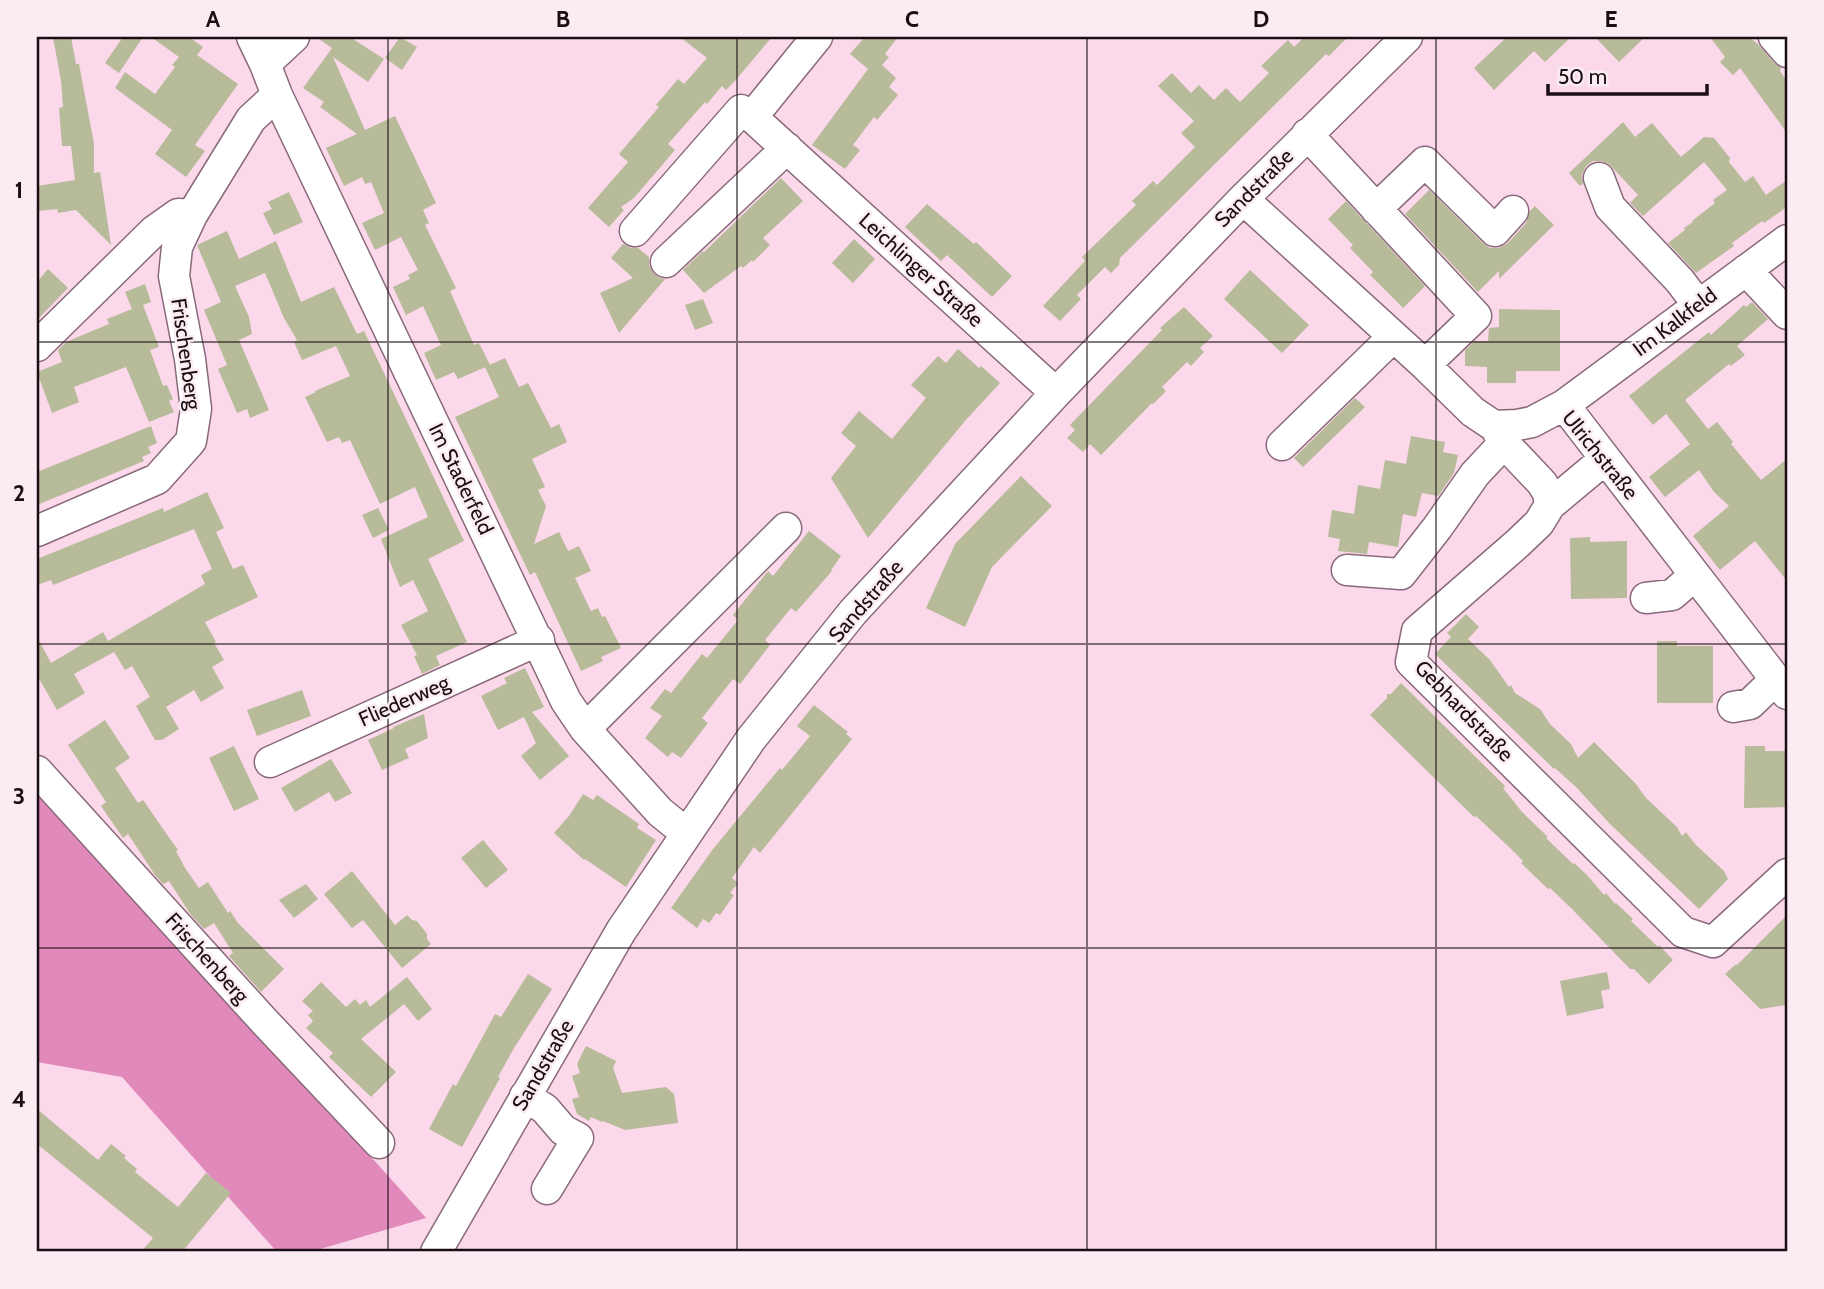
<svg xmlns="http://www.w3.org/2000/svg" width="1824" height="1289" font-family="Cabin,sans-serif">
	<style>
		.forest { fill: #e189ba }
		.building { fill: #b7bb9a }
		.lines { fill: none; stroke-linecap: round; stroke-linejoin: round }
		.minor-casing { stroke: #896a7a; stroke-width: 33 }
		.minor { stroke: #fff; stroke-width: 30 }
		.grid { fill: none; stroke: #1a0e14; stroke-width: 2; stroke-opacity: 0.55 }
		.labels { text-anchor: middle; stroke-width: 5; stroke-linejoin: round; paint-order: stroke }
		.street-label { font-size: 21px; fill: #1a0e14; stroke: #fbecf3 }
		.neatline { fill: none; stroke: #1a0e14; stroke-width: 2.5 }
		.grid-label { font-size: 23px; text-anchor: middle; font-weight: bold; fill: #1a0e14 }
	</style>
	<rect width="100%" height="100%" fill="#fbd8ea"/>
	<path class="forest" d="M37,786L426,1218L310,1252H277L122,1077L37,1062Z"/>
	<path class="building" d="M53,37H71L76,64H79L94,144V173L100,172L111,245L76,210L58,213L57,209L37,211V186L75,180L71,146H62L59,108L63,107L61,81Z
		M123,37H143L119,73L105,63Z
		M151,37H189L203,47L197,55L238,84L195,145L205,151L186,177L155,154L172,130L115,88L125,72L155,94L175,67L172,65L179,57Z
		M316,37H350L384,59L368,82L333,57L365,130L395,116L436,203L423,210L429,223L425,225L456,288L450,291L474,345L479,343L490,365L458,379L454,372L436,380L424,353L441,345L423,306L406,315L393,287L410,279L408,275L418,270L401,237L375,250L362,223L384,213L371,182L365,184L362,177L344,186L326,148L357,134L320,107L324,102L303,88L332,48Z
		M400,37L417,47L402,70L385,58Z
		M680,37H772L734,82L726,90L722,86L707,104L705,102L668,144L675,150L634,198L621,207L624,210L609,227L588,208L628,162L619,154L659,107L656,105L678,79L684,84L707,58Z
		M865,37H898L885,54L889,57L882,65L896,78L889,87L898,95L877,120L874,117L853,145L860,150L845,169L812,145L868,69L850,54Z
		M1304,37H1348L1329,56L1326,54L1120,258L1119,265L1111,273L1105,267L1077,295L1081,299L1060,321L1043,306L1085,261L1082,257L1136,205L1132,201L1153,181L1157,185L1195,147L1181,133L1194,121L1158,86L1172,73L1191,93L1199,85L1214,100L1226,88L1240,102L1269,73L1261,66L1288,40L1294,47Z
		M1507,37H1571L1545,62L1534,51L1494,90L1474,68Z
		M1595,37H1645L1619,62Z
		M1710,37H1749L1759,45L1774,63L1781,68L1780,71L1787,81V133L1740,68L1733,75L1720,62L1725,57Z
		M1623,122L1635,137L1652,123L1681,157L1704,137L1714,138L1730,158L1729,162L1745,182L1753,176L1766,195L1787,180V207L1764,223L1762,221L1732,243L1734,246L1696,273L1668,243L1685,230L1684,228L1693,222L1692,221L1715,203L1713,200L1727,190L1704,162L1643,216L1630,203L1638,195L1609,164L1601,161H1593L1586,166L1582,175L1583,184L1580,186L1569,173Z
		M781,178L803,201L763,238L770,245L753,262L752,260L743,268L741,266L704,293L683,270L703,251L704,252Z
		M1429,190L1483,243L1490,248H1499L1508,243L1526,223L1530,211L1535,206L1554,225L1499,279V271L1478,292L1405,214Z
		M289,192L303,222L274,235L263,213L272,209L268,202Z
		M1346,201L1425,286L1403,308L1370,275L1373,272L1350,248L1353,245L1328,219Z
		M927,204L974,244L976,242L1012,276L992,297L947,255L941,261L905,227Z
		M227,231L239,259L276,241L301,302L334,287L357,334L364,331L464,541L428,559L467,642L436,656L440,665L422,674L414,656L417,655L401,625L428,611L413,580L400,587L381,539L428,517L415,487L380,504L350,440L342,443L339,437L327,442L305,397L316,392L315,391L350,376L336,346L302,360L294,342L297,340L284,318L265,273L235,286L249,317L252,334L239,340L269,410L250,418L247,409L237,413L218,369L227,365L204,310L221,302L197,245Z
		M854,239L875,259L853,283L832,263Z
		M623,244L631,248H638L649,257V265L653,273L660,278L665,279L619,333L600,293L633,278L611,258Z
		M48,269L68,288L37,320V282Z
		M1250,270L1309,325L1282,353L1224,299Z
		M145,284L151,302L143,305L159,347L150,350L163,386L167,385L173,399L169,401L174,412L149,422L126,367L74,387L79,402L52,413L37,372L62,362L58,350L66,342L109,324L107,319L132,309L125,292Z
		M703,299L713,323L695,330L685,305Z
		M1752,302L1768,319L1737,346L1745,355L1731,366L1729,364L1685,400L1708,429L1717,422L1733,442L1731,444L1761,480L1787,459V581L1755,541L1720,570L1693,536L1729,506L1714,492L1699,470L1665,497L1649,477L1690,444L1666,414L1653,425L1629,396L1709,332L1711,335L1744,305L1746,307Z
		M1184,307L1213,336L1200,348L1204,352L1191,366L1187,362L1162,387L1166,391L1153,404L1152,403L1101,455L1090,444L1083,452L1067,438L1075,430L1070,425L1162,330L1160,328Z
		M1499,309L1560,310V371H1516V383H1487V367L1465,366V350L1475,341H1488L1489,328L1499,327Z
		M958,349L979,368L981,366L1000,383L965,421L868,538L831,478L856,446L841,433L859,411L892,439L926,398L911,385L938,356L946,363Z
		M505,358L519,387L528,383L551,428L559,424L567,442L532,459L545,487L538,490L546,506L534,544L559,532L568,551L579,546L591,571L575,578L591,611L598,608L602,617L605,616L621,648L601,657L603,661L581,671L535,572L530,575L455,417L499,397L485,367Z
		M1355,398L1365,407L1303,467L1294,458Z
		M151,426L157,443L148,447L151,453L142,457L144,461L37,505V472Z
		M1411,436L1445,442L1443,452L1458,455L1454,473L1438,496L1422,493L1416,517L1403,514L1398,547L1369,542L1367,554L1338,551L1340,539L1328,537L1332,510L1354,514L1358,485L1380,489L1385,460L1406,464Z
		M1021,476L1052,506L992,567L965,627L926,608L955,544Z
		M207,492L224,528L216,532L233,569L243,565L258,597L205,622L216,642L214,643L224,660L212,667L224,688L201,702L194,690L166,707L179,729L162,740H155L136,706L150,697L132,666L125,670L108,642L114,652L74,674L85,693L57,710L37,675V637L51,663L103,632L108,641L205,584L201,575L212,569L194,529L53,585L51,580L37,585V559L163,508L164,512Z
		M378,508L389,530L373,538L362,515Z
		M809,531L841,556L831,570L832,571L796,612L791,608L765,640L770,645L740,684L733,679L702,718L708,723L681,758L672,752L668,757L645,738L662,716L650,708L665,689L671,693L702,654L707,658L738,620L733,615L768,571L773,576Z
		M1590,537V542L1627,541V598L1571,599L1570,538Z
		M1466,614L1479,627L1468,639L1490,660L1509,687L1511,685L1515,693L1540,709L1550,724L1571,744L1578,758L1594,742L1636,784L1646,798L1677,827L1682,836L1686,832L1695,844L1724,871L1728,879L1699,909L1610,824L1577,788L1555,768L1554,769L1435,654L1451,637L1447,633Z
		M1657,641H1677V646H1713V703H1657Z
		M525,668L544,707L532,712L569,756L540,780L521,756L536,743L524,717L498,730L481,696L507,683L504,678Z
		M1401,683L1505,786L1503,788L1522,812L1548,837L1546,838L1573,864L1574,863L1587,875L1604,895L1606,893L1615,904L1616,903L1633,919L1631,921L1658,947L1659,945L1673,960L1649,984L1634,969H1630L1572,909L1550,888L1548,889L1521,863L1523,861L1510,848L1476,816L1474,817L1370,715L1387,698V694H1391Z
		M302,690L311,716L257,736L247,710Z
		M814,705L848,732L846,734L852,739L760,853L754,847L732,878L738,883L730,893L734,895L720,915L716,913L709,923L703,919L697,928L671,908L713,849L780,768L782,770L810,736L797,726Z
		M424,714L428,738L405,749L409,758L382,770L368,740L394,728L393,727Z
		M105,720L130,758L115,768L138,803L143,800L168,836L178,850L176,851L185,868L199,888L208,882L228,913L230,911L238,923L284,969L261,992L229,956L233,953L214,923L204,929L191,915L169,881L163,884L155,875L128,834L123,838L101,806L106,802L68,745Z
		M234,746L259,799L234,811L209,758Z
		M1745,746H1765V751H1787V807L1744,808Z
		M331,759L352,793L335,802L329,792L295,812L281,788Z
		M583,794L593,800L597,795L639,824L637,828L656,840L626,887L585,859L584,860L554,833L569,816Z
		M483,840L508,870L486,888L461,858Z
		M352,871L395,925L407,915L412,920L417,921L427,934V939L431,944L402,968L363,920L352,928L324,894Z
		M306,884L318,899L294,918L279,900Z
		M1787,915V1005L1760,1009L1725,974L1735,965H1737Z
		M1607,972L1610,989L1601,991L1604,1008L1567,1016L1560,981Z
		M528,974L552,989L514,1048L498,1077L500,1078L462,1147L429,1129L453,1084L456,1086L495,1014L501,1017Z
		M407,977L432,1009L418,1021L404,1004L361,1039L396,1072L371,1097L329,1057L333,1053L306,1028L313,1021L308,1015L313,1011L302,1001L321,982L346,1007L355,999L360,1005L366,1000L370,1007Z
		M586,1046L616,1061L613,1068L622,1093L666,1087L674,1094L678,1123L625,1130L603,1121L602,1122L591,1117L589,1121L577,1114L572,1099L579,1097L572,1076L580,1073L577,1064Z
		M37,1109L98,1160L111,1144L126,1156L124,1158L137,1169L135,1172L178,1207L206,1173L231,1193L182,1252H141L153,1238L37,1144Z"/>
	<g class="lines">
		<defs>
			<path id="minor" d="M252,37L265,64L277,95L566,701L585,729L660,812L686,833
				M817,37L752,117L1056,393
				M1774,37L1787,52
				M265,64L294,37
				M1307,134L1476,316L1425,365
				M1599,178L1610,207L1680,281L1698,305
				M1243,199L1425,365L1473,412L1494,426L1517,425L1532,422L1564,405L1787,694
				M1376,209L1425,162L1495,231L1513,211
				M635,231L741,110L752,117
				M666,262L787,148
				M1746,270L1787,314
				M37,346L154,231L178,214L192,215
				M1564,405L1787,240
				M1495,427L1504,443L1542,483L1548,493L1550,505
				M1282,445L1393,337
				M1605,459L1550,505L1539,523L1518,543L1417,631L1411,662L1683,932L1713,942L1787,874
				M37,531L157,479L191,441L196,409L190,359L174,276L177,247L192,215L251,119L277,95
				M1347,570L1401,574L1437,528L1475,474L1504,443
				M1646,598L1672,595L1695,575
				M1733,707L1750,704L1776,679
				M585,729L786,528
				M270,762L539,640
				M37,771L264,1021L379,1143
				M525,1096L545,1109L563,1130L578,1138L547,1189
				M436,1252L621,931L751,739L853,612L1056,393L1243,199L1407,37"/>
		</defs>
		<use href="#minor" class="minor-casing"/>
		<use href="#minor" class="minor"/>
	</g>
	<path class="grid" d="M388,37V1252M737,37V1252M1087,37V1252M1436,37V1252M37,342H1787M37,644H1787M37,948H1787"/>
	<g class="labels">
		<g class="street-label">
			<text transform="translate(1254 188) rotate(-45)" y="7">Sandstraße</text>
			<text transform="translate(921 270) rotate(42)" y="7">Leichlinger Straße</text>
			<text transform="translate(1675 322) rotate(-37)" y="7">Im Kalkfeld</text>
			<text transform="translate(186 354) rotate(82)" y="7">Frischenberg</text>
			<text transform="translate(1600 455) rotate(51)" y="7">Ulrichstraße</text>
			<text transform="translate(461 479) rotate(64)" y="7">Im Staderfeld</text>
			<text transform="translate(866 601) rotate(-49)" y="7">Sandstraße</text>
			<text transform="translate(404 701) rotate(-24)" y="7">Fliederweg</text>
			<text transform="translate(1464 711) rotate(46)" y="7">Gebhardstraße</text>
			<text transform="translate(207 958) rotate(48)" y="7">Frischenberg</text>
			<text transform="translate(543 1065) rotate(-60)" y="7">Sandstraße</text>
		</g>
	</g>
	<rect width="1824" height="1289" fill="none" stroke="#fbecf3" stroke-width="77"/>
	<path d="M1548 84v10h159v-10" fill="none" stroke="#1a0e14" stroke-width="3.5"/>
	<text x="1558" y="84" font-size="21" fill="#1a0e14" stroke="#fbecf3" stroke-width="5" paint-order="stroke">50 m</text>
	<rect x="38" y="38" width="1748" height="1212" class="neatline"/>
	<g class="grid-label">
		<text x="213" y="27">A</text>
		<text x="563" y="27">B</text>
		<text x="912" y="27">C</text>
		<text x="1261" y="27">D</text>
		<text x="1611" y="27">E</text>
		<text x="19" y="198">1</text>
		<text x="19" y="501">2</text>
		<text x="19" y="804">3</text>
		<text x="19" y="1107">4</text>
	</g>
</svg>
